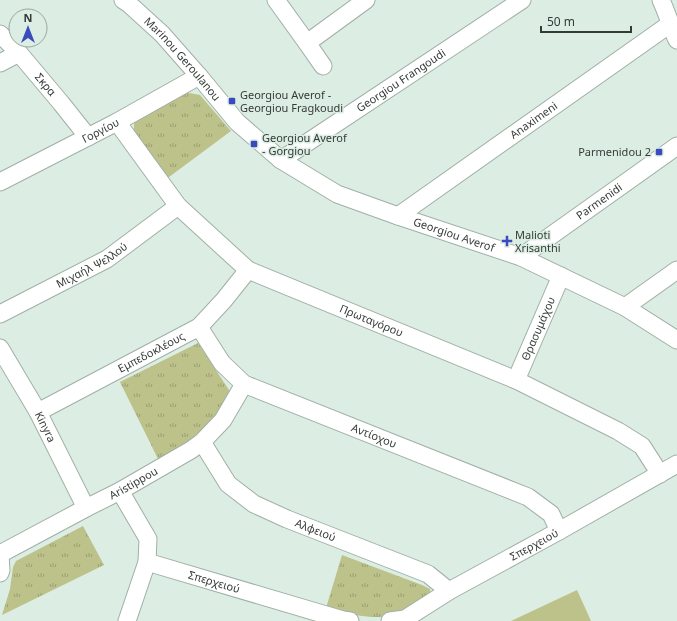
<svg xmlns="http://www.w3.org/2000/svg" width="677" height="621" font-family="'Noto Sans',sans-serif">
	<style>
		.park { fill: url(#park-tufts) }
		.pitch { fill: #bdc28a }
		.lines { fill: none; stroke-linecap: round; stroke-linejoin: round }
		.minor-casing { stroke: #a0b0a6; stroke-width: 19 }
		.minor { stroke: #fff; stroke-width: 17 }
		.poi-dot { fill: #3b4abd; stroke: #dcede3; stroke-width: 1.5 }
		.labels { text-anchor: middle; stroke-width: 3; stroke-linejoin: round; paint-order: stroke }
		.street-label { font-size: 11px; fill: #343b37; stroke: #dcede3 }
		.poi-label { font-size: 11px; fill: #343b37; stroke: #dcede3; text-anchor: start }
	</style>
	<defs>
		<pattern id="park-tufts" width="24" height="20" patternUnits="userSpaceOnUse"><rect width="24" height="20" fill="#bdc28a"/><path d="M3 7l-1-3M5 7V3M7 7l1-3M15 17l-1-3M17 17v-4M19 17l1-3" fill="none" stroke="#9a9f72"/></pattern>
	</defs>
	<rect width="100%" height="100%" fill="#dcede3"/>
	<path class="park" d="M184,92L200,95L231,131L165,180L134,134V118Z
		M198,343L235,399L190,444L160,463L120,382Z
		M83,526L104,565L2,615L10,589L13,567L16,561Z
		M342,555L422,585L430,589L431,597C421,603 412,609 401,614C376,621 351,615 326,608Z"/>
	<path class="pitch" d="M577,590L591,621H511Z"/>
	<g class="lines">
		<defs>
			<g id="minor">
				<path id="s1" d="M123,0L129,4L162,34L199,76L237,122L281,160L337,194L398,216L521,257L625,307L677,340"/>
				<path d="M276,0L307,43L323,66"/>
				<path d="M661,0C667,13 671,27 677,40"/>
				<path id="s2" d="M0,34L19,53L61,103L88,137"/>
				<path d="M307,43L366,0"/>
				<path d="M0,63L19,53"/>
				<path id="s3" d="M117,122L178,206L248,270L516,380L618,431L642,446L660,474"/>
				<path id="s4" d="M281,160L522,0"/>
				<path id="s5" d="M0,182L117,122L199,76"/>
				<path id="s6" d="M398,216L670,24"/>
				<path id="s7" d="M521,257L677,146"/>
				<path d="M625,307L677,270"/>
				<path id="s8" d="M0,314L107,259L178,206"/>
				<path id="s9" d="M199,327L222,363L244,384L528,497L551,514L559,531"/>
				<path id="s10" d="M0,348L38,412L86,508"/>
				<path id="s11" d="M516,380L561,276"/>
				<path id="s12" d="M38,412L199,327L224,300L248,270"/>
				<path id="s13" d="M202,442L228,484L254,504L287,519L428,574L449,591"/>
				<path d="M120,491L148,539L147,562L127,621"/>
				<path id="s14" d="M0,554L86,508L120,491L191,450L202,442L223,420L244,384"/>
				<path d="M0,555L1,570L0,573"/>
				<path id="s15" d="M147,562L343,620L350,621"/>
				<path id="s16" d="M390,621L405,619L449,591L559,531L677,464"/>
			</g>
		</defs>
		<use href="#minor" class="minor-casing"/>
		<use href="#minor" class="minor"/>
	</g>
	<g class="poi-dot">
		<rect x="228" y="97" width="8" height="8" rx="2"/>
		<rect x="250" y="140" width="8" height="8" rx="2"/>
		<rect x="655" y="148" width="8" height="8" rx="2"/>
		<path d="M505 235h4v4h4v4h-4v4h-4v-4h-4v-4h4z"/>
	</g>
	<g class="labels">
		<g class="street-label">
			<text dy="4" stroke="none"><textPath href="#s1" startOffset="84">Marinou Geroulanou</textPath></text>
			<text dy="4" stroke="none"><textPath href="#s4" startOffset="144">Georgiou Frangoudi</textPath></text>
			<text dy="4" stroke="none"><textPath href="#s2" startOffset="68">Σκρα</textPath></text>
			<text dy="4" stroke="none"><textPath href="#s6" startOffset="166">Anaximeni</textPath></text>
			<text dy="4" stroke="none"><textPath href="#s5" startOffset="113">Γοργίου</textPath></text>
			<text dy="4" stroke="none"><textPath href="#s7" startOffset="96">Parmenidi</textPath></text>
			<text dy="4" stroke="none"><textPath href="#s1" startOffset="415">Georgiou Averof</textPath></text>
			<text dy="4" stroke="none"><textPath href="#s8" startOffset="104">Μιχαήλ Ψελλού</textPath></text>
			<text dy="4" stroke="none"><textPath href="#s3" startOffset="332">Πρωταγόρου</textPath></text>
			<text dy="4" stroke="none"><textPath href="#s11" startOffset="56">Θρασυμάχου</textPath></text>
			<text dy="4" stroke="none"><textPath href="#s12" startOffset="128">Εμπεδοκλέους</textPath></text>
			<text dy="4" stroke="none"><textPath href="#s10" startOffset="91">Kinyra</textPath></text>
			<text dy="4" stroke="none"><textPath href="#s9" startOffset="213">Αντίοχου</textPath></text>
			<text dy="4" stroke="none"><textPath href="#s14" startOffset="151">Aristippou</textPath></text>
			<text dy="4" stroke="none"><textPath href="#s13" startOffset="149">Αλφειού</textPath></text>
			<text dy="4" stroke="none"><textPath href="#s16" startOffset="164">Σπερχειού</textPath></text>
			<text dy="4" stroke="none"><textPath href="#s15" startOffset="70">Σπερχειού</textPath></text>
		</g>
		<g class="poi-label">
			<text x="240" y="99">Georgiou Averof -<tspan x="240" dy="13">Georgiou Fragkoudi</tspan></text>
			<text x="262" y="142">Georgiou Averof<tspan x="262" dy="13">- Gorgiou</tspan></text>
			<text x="651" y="156" text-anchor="end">Parmenidou 2</text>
			<text x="515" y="239">Malioti<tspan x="515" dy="13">Xrisanthi</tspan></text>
		</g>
	</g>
	<g transform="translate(28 28)"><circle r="19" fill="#dcede3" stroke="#99a69e"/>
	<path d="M0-3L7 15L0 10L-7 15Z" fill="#3b4abd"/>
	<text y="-6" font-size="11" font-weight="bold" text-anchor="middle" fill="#343b37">N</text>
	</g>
	<path d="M541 26v6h90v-6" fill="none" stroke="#343b37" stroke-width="2"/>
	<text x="547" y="26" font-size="12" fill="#343b37" stroke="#dcede3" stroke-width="3" paint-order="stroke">50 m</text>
</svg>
